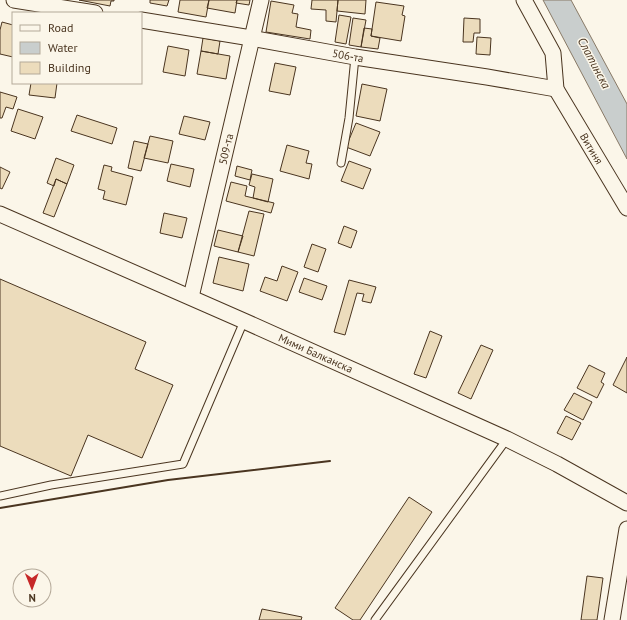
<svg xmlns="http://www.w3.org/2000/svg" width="627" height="620" font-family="'PT Sans',sans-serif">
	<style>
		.water { fill: #c9cecd; stroke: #887966 }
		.building { fill: #ecdcbc; stroke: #4a3520 }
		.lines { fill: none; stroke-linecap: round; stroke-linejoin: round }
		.lane-casing { stroke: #4a3520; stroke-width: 9 }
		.street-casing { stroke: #4a3520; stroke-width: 17 }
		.lane { stroke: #fbf6e9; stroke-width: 7 }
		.street { stroke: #fbf6e9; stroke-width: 15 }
		.wall { stroke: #4a3520; stroke-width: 2 }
		.labels { text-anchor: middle; stroke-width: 3; stroke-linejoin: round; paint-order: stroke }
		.street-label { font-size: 11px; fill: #4a3520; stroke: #fbf6e9 }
		.water-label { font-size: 12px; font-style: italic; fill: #4a3520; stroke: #fbf6e9 }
	</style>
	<rect width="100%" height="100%" fill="#fbf6e9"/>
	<path class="water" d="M543,0H571L627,104V159Z"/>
	<path class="building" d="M79,0H114V1H111L110,6Z
		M150,0H169L167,6L150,3Z
		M180,0H209L206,17L178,12Z
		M209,0H237L235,13L207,8Z
		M237,0H250L249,5L236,3Z
		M312,0H338L336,22L326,21V10L311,9Z
		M338,0H366L365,14L337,11Z
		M271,1L294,5L292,13L298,14L296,27L311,30L310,39L266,32Z
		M376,2L404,6L402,15L405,16L401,41L371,36Z
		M339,15L351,17L346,44L335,42Z
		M353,18L366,20L361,47L349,45Z
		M464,18L480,19V33H474L473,42H463Z
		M2,22L13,25V57L0,54V30Z
		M364,28L372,29L371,36L380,38L378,49L361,47Z
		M477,37L491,38L490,55L476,54Z
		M203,38L220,41L218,54L201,51Z
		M168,46L189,50L185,76L163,72Z
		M201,51L230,56L226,79L197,74Z
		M275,63L296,67L290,95L269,91Z
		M31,83H57L55,98L29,95Z
		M362,84L387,89L380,121L356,116Z
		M0,92L17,97L13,109L6,107L2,118H0Z
		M18,109L43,117L35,139L11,131Z
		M77,115L117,128L112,144L71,131Z
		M184,116L210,122L205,140L179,134Z
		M356,123L380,132L370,156L346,147Z
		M150,136L173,141L168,163L144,158Z
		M134,141L148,144L141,171L128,168Z
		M287,145L309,151L306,163L312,164L309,179L280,171Z
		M56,158L74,165L67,184L56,179L54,186L47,183Z
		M349,161L371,169L363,189L341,181Z
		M171,164L194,169L190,187L167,181Z
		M104,165L112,167L111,171L133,177L126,205L103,199L105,191L98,189Z
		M237,166L252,170L250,180L235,176Z
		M0,167L10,172L2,189L0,188Z
		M252,174L273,179L268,202L253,198L255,187L249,185Z
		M56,179L67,184L54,217L43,213Z
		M231,182L247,186L245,196L274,203L271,213L226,201Z
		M249,211L264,214L254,256L238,252Z
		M164,213L187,218L182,238L160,233Z
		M344,226L357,231L351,248L338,243Z
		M218,230L243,236L238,252L214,246Z
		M312,244L326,249L318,272L304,267Z
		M219,257L249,264L243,291L213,283Z
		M282,266L298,272L287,301L260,291L265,277L277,281Z
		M304,278L327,286L322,300L299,292Z
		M0,279L146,342L135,369L173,385L142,458L88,435L71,476L0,446Z
		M349,280L376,287L371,303L362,301L364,294L357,293L345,335L334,332Z
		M430,331L442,336L426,378L414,374Z
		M481,345L493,350L471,399L458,393Z
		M627,357V393L613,385Z
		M589,365L605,373L601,382L604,384L597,398L577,388Z
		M574,393L592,402L583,420L564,410Z
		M566,416L581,423L572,440L557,433Z
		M409,497L432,512L360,620H353L335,608Z
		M587,576L603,578L597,620H581Z
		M262,609L302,617L301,620H259Z"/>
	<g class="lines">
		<defs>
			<path id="lane" d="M341,163L349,118L355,57
				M0,496L51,485L183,464L244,321
				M375,620L507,439"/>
			<g id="street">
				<path d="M14,0L95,13"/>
				<path id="s1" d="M524,0L553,53L556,89L627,208"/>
				<path id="s2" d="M141,20L251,38L355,57L487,77L556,89"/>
				<path id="s3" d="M0,214L244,321L507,439L557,464L627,503"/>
				<path id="s4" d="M191,297L261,0"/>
				<path d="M612,620L627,529"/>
			</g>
		</defs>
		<use href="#lane" class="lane-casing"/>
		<use href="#street" class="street-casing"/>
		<use href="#lane" class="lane"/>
		<use href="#street" class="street"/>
		<path class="wall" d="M0,508L168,480L330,461"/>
	</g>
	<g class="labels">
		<g class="street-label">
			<text dy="4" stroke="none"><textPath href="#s2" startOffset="210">506-та</textPath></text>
			<text dy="4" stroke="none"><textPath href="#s4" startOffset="152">509-та</textPath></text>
			<text dy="4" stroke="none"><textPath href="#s1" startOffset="166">Витиня</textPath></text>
			<text dy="4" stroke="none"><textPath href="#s3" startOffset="345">Мими Балканска</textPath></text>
		</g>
		<g class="water-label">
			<text transform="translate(594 63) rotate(62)" y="4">Слатинска</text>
		</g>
	</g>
	<rect x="12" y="12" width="130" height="72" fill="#fbf6e9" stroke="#b4a999"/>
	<rect x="20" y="25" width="20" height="6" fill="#fbf6e9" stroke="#b4a999"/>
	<text x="48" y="32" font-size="12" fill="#4a3520">Road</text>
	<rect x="20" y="42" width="20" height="12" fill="#c9cecd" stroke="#b4a999"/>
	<text x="48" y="52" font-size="12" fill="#4a3520">Water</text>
	<rect x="20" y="62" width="20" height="12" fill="#ecdcbc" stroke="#b4a999"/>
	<text x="48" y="72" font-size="12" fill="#4a3520">Building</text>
	<g transform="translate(32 588) rotate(179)"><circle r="19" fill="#fbf6e9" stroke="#b4a999"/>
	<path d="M0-3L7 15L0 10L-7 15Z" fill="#c62828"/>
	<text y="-6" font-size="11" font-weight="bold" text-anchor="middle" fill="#4a3520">N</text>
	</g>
</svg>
